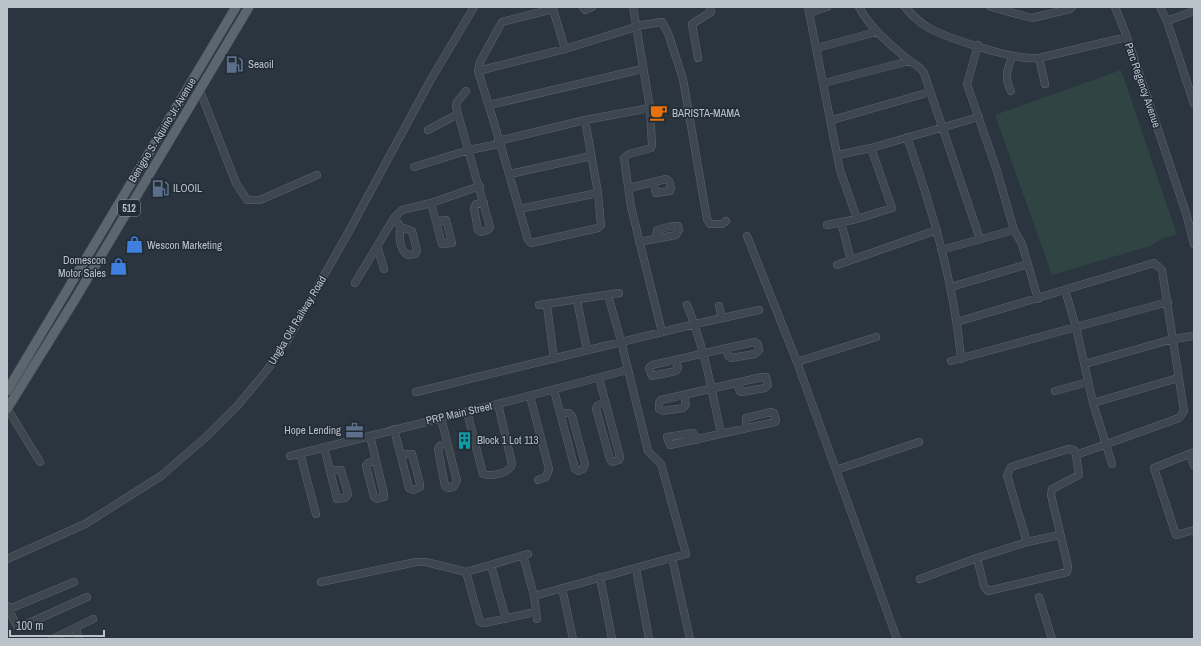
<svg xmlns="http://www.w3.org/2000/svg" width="1201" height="646" font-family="'Archivo Narrow',sans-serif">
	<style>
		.green { fill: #2f4443 }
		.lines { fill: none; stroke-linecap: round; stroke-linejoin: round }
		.minor-casing { stroke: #5b656d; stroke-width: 8 }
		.major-casing { stroke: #475059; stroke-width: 10 }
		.minor { stroke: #3e4750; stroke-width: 7 }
		.major { stroke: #5c666f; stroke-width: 9 }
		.labels { text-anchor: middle; stroke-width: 3; stroke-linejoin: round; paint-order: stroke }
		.shield { fill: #222c35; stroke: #8c959d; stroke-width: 1 }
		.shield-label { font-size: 10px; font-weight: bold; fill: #bac2ca }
		.poi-label { font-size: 11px; fill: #bac2ca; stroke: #222c35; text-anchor: start }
		.street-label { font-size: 11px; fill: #bac2ca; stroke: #222c35 }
	</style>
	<rect width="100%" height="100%" fill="#2a3540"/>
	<path class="green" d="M1121,70L1177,235L1164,238L1150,246L1052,275L995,115Z"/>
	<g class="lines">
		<defs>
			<path id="minor" d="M583,7L585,10L592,7
				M633,7L650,108L652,145L651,148L629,154L624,158L631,207L662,332
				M808,7L840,170L857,219
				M859,7C871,29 889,43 907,59C913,64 920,66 924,73L980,239
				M905,7C912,15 919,23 929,28C950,39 1016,61 1039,58L1127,37L1186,213L1194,244
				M991,7L1032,18L1070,9L1072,7
				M1115,7L1127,37
				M1160,7L1167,21L1194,104
				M809,13L827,7
				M1167,21L1194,11
				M978,45L967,84L997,171L1014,230L1022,244L1038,299
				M817,48L876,32
				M565,49L553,9L502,22L480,62L478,71C496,127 512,184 528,240L531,243L598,228L601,225L598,193L585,120
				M698,58L692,24L711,12L710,7
				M1039,58L1045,84
				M478,71L565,49L642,25L662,22L668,33L683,79L707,219L710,224H722L726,221
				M824,83L909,61
				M200,91L236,183L247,200H260L317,175
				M466,91L457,102L456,107L490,227L488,230L481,232L478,230L474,208L476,204L484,203
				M1011,91C1004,78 1007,70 1012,57
				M489,105L642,69
				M832,120L930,92
				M428,130L458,114
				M907,137C932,209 954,282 961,359
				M498,141L585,120L650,108
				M838,155L871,148L979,117
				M414,167L469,150L499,144
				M510,174L591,156
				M629,188L666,179L669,181L671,188L670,191L656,193L653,182
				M431,203L442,244L452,243L446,220L437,221
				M519,209L598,193
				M394,218L401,227L412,231L417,251L415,254L408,255C400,251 398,235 401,227
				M841,222L851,260
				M827,225L857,219L892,208L871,148
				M747,236L797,362L897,639
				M639,242L676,235L679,230L678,226H672L657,230L656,238
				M377,246L384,269
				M941,250L1014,230
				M837,265L937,230
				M355,283L394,218L402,210L431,203L480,186
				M951,287L1028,264
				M1065,290L1076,327L1093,403L1112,464
				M577,300L587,350
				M539,305L619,293
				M547,305L554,359
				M687,305C704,346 712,391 721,434
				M719,306L722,318
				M675,360L678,368L676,371L652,376L649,368L652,365C686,358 720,349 755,342L758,344L759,350L755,354L731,358L728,356L727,348
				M951,361L1168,302
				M797,362L876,337
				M1085,364L1173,339L1194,336
				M599,378L620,457L619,460L612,462L610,459L596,409L597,406L605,402
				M554,390L575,469L578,471L583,469L585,464L572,416L569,413H561
				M1055,391L1088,382
				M416,392L695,324L759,310
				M530,396L549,469L546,477L538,480
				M684,396L686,404L683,408L663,411L659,409V403L661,400L762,377H766L768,385L765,388L742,392H740L737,383
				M1093,403L1178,378
				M7,408L40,462
				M467,412L483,474C492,477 510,473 512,464L498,404
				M441,418L457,481L453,487L448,488L445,486L438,449L441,445L446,443
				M394,429L409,488L414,490L420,487V484L412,454H402
				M370,436L384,494V497L377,499L374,497L366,466L368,463L375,461
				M696,440L693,433L667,437L670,445L775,422L776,421L774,413L771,412L746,418V428
				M324,447L337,499L345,498L348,494L341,470H330
				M1194,452L1154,468L1176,535L1194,530
				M300,453L316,514
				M1190,454L1194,466
				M290,456L498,404L627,370
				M836,470L919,442
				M1027,542L1060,535
				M523,555L534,596L537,619
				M672,558L690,639
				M977,558L984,586L988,591L1067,572L1068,566L1051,495L1052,489L1079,475L1076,455
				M7,559L85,524L161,476L206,437L238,405L267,370L287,341L348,233L430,81L474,7
				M491,565L506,619
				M636,568L649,639
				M466,572L480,622L485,623L535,612
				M600,577L612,639
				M920,579L977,558L1027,542L1007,475L1011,467L1068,449L1074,450L1076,455L1179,418L1184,411L1162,270L1154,263L957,322
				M321,582L416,562H426L466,572L528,554
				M562,588L573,639
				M534,596L686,554L661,464L648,451L621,341L608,295
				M1039,597L1052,639
				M7,606L18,628L87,597
				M9,609L74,582
				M76,629L79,639
				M52,639L93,619"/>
			<path id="major" d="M7,391L236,7
				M7,409L74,301L249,7"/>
		</defs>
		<use href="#minor" class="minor-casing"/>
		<use href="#major" class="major-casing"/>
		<use href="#minor" class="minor"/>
		<use href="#major" class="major"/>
	</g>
	<defs>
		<symbol id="fuel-bare" viewBox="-9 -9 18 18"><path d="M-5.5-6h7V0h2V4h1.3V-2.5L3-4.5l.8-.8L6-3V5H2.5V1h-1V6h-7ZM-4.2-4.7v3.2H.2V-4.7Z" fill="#5c6f8a" stroke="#222c35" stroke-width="2.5" paint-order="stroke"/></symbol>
		<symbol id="cafe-bare" viewBox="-9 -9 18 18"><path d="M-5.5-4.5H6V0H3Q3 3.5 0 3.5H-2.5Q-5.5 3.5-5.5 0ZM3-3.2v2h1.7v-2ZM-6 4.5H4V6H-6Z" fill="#e8710a" stroke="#222c35" stroke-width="2.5" paint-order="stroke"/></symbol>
		<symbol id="shop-bare" viewBox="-9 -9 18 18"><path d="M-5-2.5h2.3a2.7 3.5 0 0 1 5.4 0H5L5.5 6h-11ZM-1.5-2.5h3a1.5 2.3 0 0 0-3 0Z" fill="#3f7fe0" stroke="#222c35" stroke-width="2.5" paint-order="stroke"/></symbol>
		<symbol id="office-bare" viewBox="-9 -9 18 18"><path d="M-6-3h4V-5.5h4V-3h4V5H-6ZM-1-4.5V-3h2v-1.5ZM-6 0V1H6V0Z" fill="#5c6f8a" stroke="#222c35" stroke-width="2.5" paint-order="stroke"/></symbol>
		<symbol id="building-bare" viewBox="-9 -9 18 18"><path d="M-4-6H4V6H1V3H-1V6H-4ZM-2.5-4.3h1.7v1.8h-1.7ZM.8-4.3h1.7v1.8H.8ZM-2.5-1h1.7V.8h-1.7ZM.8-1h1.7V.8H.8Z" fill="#0f9aa8" stroke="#222c35" stroke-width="2.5" paint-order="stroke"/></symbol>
	</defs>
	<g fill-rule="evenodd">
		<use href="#fuel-bare" x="222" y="52" width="25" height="25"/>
		<use href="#cafe-bare" x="646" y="100" width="25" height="25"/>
		<use href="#fuel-bare" x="148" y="176" width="25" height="25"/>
		<use href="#shop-bare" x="122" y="232" width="25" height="25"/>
		<use href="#shop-bare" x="106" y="254" width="25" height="25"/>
		<use href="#office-bare" x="342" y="418" width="25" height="25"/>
		<use href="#building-bare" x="452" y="428" width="25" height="25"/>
	</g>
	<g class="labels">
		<rect class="shield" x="118" y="200" width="22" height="16" rx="3"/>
		<g class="shield-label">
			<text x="129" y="212">512</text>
		</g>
		<g class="poi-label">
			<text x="248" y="68">Seaoil</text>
			<text x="672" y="117">BARISTA-MAMA</text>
			<text x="173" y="192">ILOOIL</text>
			<text x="147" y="249">Wescon Marketing</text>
			<text x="106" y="264" text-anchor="end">Domescon<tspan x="106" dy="13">Motor Sales</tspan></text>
			<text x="341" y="434" text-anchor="end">Hope Lending</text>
			<text x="477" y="444">Block 1 Lot 113</text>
		</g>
		<g class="street-label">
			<text transform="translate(1143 85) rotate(71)" y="4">Parc Regency Avenue</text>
			<text transform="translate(162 130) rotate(-59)" y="4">Benigno S. Aquino Jr. Avenue</text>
			<text transform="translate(297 320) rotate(-59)" y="4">Ungka Old Railway Road</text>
			<text transform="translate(459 413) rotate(-13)" y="4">PRP Main Street</text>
		</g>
	</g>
	<rect width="1201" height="646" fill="none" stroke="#bac2ca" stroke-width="16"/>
	<path d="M10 630v6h94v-6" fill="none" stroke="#bac2ca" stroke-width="2"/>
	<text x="16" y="630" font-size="12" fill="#bac2ca" stroke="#222c35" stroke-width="3" paint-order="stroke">100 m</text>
</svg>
